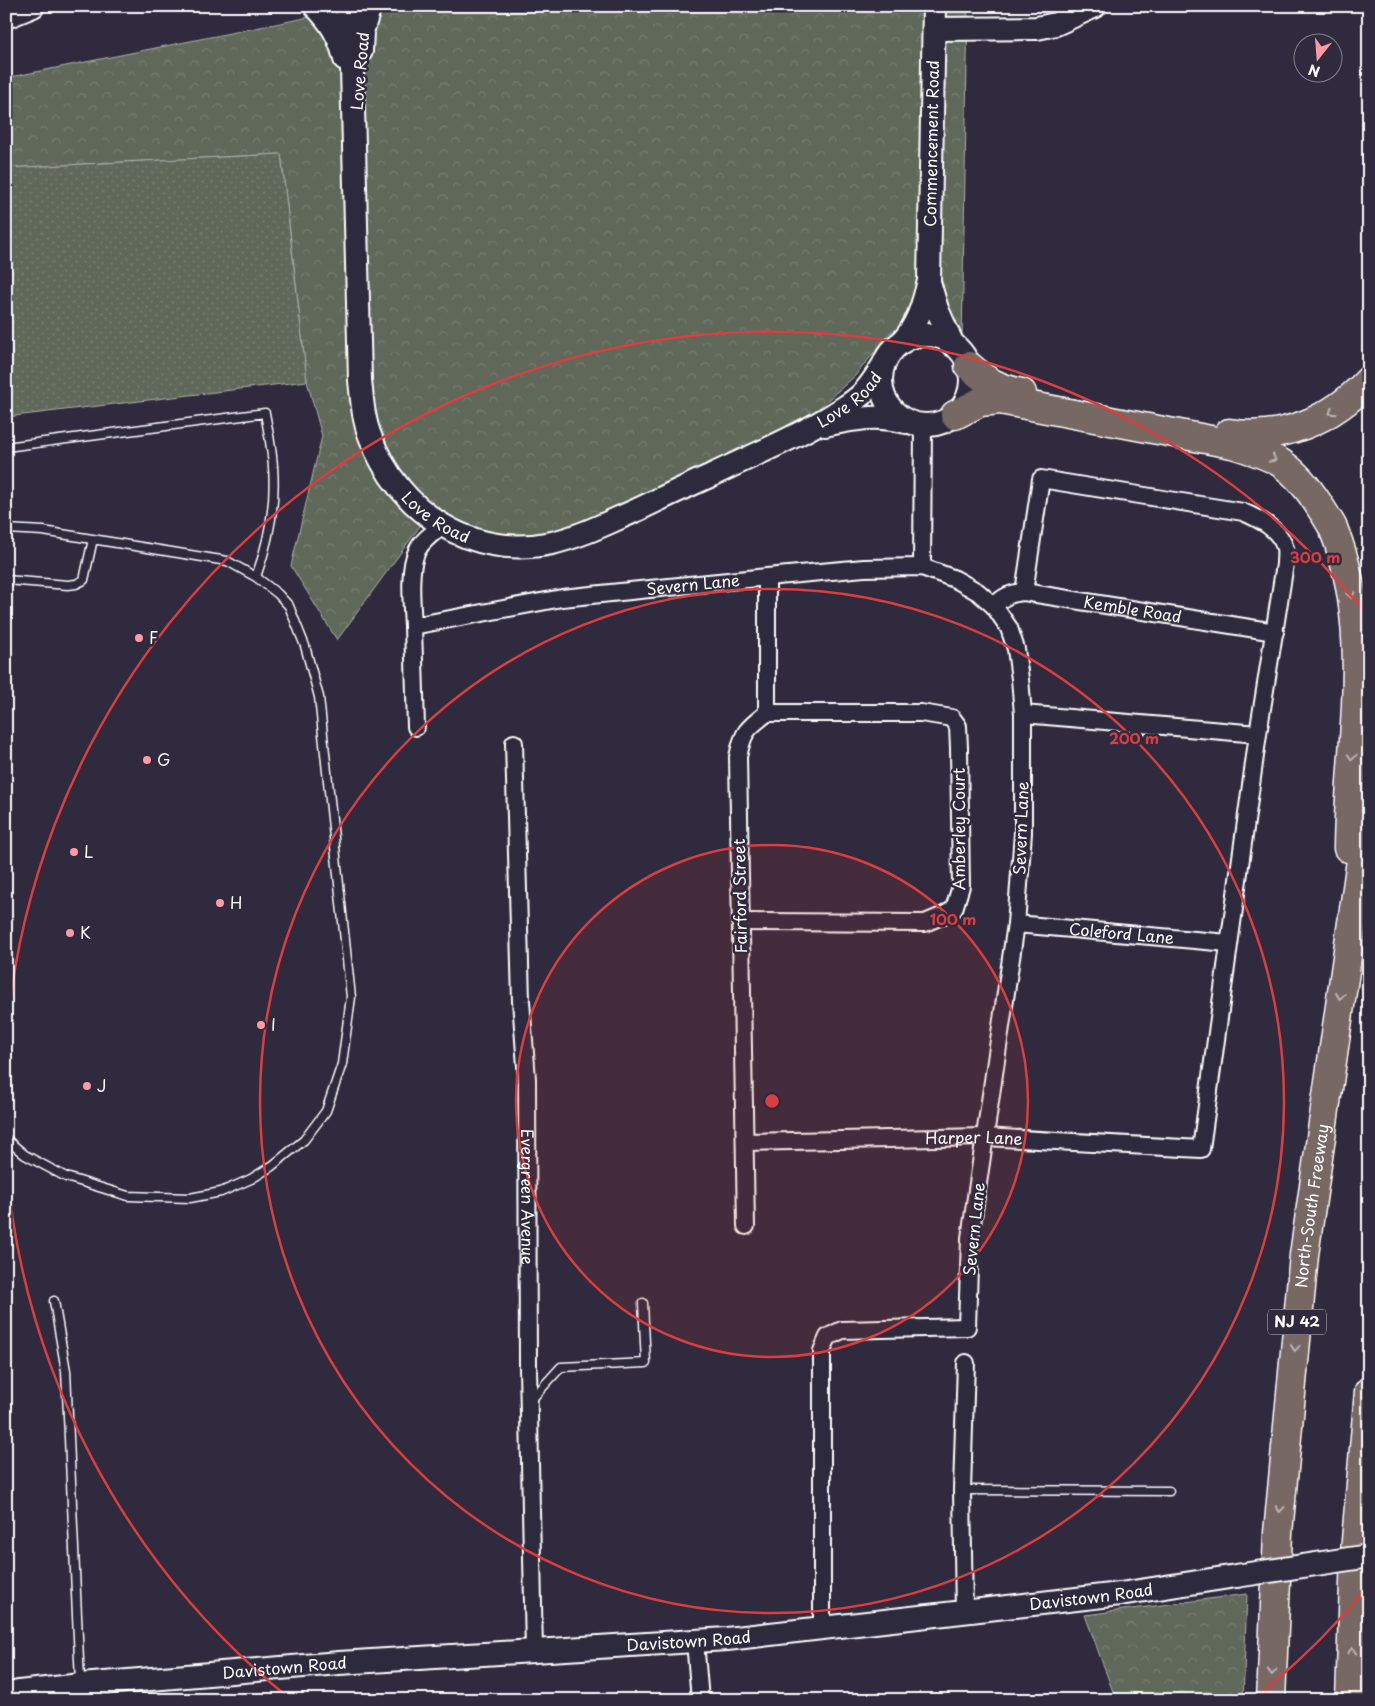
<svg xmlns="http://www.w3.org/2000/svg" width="1375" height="1706" font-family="'Playpen Sans',sans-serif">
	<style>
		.forest { fill: url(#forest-crowns); stroke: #b0b3ac }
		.park { fill: url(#park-dots); stroke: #b0b3ac }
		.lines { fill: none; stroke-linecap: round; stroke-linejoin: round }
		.lane-casing { stroke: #fff; stroke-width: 11 }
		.street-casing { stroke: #fff; stroke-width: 20 }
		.secondary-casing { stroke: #fff; stroke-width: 26 }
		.highway-casing { stroke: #fff; stroke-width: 31 }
		.lane { stroke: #2f2a3d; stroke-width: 8 }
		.street { stroke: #2f2a3d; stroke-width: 16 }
		.secondary { stroke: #2f2a3d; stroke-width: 22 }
		.highway { stroke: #776864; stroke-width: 28 }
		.secondary-bridge-casing { stroke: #fff; stroke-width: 26; stroke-linecap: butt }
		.secondary-bridge { stroke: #2f2a3d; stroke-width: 22 }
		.oneway { stroke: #bbb4b2 }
		.ring { fill: none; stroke: #da3e3e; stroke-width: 2.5 }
		.poi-dot { fill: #ff9aa2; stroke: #2f2a3d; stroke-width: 2 }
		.labels { text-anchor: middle; stroke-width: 5; stroke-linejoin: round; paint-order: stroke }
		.shield { fill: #2f2a3d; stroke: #c1bfc5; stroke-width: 1 }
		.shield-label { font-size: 15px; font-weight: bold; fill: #fff }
		.street-label { font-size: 16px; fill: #fff; stroke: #2f2a3d }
		.poi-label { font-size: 16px; fill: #fff; stroke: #2f2a3d; text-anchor: start }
		.centre { fill: #da3e3e; stroke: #2f2a3d; stroke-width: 2.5 }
		.ring-label { font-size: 15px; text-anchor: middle; font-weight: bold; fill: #da3e3e; stroke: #2f2a3d; stroke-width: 5; stroke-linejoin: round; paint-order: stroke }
	</style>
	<defs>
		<pattern id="forest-crowns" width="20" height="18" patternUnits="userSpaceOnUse" patternTransform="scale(1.25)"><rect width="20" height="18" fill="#60675a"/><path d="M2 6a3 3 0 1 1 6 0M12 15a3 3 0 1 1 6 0" fill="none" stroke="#787e73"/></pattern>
		<pattern id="park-dots" width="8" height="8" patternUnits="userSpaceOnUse" patternTransform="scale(1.25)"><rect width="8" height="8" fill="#60675a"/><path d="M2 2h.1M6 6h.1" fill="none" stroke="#787e73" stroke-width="1.8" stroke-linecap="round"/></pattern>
	</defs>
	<rect width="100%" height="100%" fill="#2f2a3d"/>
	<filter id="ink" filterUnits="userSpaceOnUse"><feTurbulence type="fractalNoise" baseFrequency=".02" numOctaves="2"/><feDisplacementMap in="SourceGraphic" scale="10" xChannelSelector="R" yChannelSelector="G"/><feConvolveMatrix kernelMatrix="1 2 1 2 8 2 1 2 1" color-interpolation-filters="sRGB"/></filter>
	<g filter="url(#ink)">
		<path class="forest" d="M365,6H968L962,341L891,332L855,376L813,413L632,505L543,537L497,536L467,529L431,511L337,640L291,566L322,436L307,381L281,154L6,168V78Z
			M1247,1594L1243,1700H1116L1085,1615Z"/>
		<path class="park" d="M281,154L307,381L6,417V168Z"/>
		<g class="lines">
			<defs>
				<path id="lane" d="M6,447L265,413C268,430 272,449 273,467C276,505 269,541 256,577
					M6,529L43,531L227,561L256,577L278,594L289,606L305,646L319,697L351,997L342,1064L326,1111L304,1140L272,1166L251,1179L221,1192L190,1198L128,1196L66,1177L25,1155L6,1139
					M6,580L68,585L76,584L84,580L93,539
					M54,1301L66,1371L80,1682
					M530,1401L561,1367L646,1363L643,1303
					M962,1490L1169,1491"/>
				<g id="street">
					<path id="s1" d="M442,526C433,533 422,540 417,551C408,569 412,606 413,626L562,598L767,577L864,568L922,567L955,579L978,592L994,606L1009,628L1016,649L1020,679L1023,714V833L1016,924L970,1238L967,1327L842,1330L828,1337L822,1351V1628"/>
					<path d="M922,567L923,425"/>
					<path id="s2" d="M994,606C1003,597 1010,593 1024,592L1275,632"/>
					<path d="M413,626L416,727"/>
					<path d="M1023,714L1258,734"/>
					<path id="s3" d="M514,743L521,1001L527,1079L528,1368L534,1651"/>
					<path d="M741,922L925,923L944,915L954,909L961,886L959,748L958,726L952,718L921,713H767"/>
					<path id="s4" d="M1016,924L1228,943"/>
					<path id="s5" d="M745,1142L985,1137L1201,1149L1258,734L1285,564C1285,559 1286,553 1285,548C1280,529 1259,519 1243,512L1041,479L1024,592"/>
					<path d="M746,1226L738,757C743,732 746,729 767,713V577"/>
					<path d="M964,1612L962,1490L966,1363"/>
					<path d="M695,1641L700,1700"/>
				</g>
				<g id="secondary">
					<path d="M315,6C331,22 340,37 345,59"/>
					<path id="s6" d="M346,6L351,29L360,380C362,399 363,418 370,436C398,512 471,560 552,543C582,536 609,522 637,510C662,498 687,486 712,475C753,455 796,438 834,414C845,407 856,401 865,391C871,384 877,375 882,367"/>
					<path d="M6,17L33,6"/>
					<path d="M934,29L1037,28L1056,24L1095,6"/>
					<path d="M361,51L362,32L370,6"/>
					<path d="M929,282L937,309L953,345"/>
					<circle cx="926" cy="380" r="45"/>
					<path id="s7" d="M902,342C918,324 923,305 929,281L934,6"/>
					<path d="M825,425C855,419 876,414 906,422"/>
					<path id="s8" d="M6,1695L19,1692L81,1685L339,1663L727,1639L1120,1594L1236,1576"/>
				</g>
				<g id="highway">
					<path d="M969,366C985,381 1000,389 1022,393"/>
					<path d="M955,415L980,402L1000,400L1232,444C1249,449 1266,454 1281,463C1297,474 1309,489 1319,505C1324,513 1329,520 1333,528C1375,630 1349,743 1348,848"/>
					<path d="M1229,433C1283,441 1332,420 1369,380"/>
					<path id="s9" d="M1271,1700L1278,1533L1304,1255L1369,805"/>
					<path d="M1350,1700L1355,1552L1369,1391"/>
				</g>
			</defs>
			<use href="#lane" class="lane-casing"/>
			<use href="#street" class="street-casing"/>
			<use href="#secondary" class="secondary-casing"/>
			<use href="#highway" class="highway-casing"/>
			<use href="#lane" class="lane"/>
			<use href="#street" class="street"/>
			<use href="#secondary" class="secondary"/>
			<use href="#highway" class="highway"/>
			<defs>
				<path id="secondary-bridge" d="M1236,1576L1369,1556"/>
			</defs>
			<use href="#secondary-bridge" class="secondary-bridge-casing"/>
			<use href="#secondary-bridge" class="secondary-bridge"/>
		</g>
		<defs><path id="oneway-chevron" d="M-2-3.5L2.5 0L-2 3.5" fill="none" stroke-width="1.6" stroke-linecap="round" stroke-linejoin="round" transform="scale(1.25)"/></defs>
		<g class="oneway">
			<use href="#oneway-chevron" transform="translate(1332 412) rotate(147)"/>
			<use href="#oneway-chevron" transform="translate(1273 459) rotate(28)"/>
			<use href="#oneway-chevron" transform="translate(1351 595) rotate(78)"/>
			<use href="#oneway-chevron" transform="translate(1352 757) rotate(94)"/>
			<use href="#oneway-chevron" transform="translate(1340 996) rotate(98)"/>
			<use href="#oneway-chevron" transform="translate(1295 1348) rotate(95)"/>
			<use href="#oneway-chevron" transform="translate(1280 1509) rotate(95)"/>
			<use href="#oneway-chevron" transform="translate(1352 1651) rotate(-88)"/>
			<use href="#oneway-chevron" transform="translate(1272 1672) rotate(92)"/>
		</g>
	</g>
	<circle cx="772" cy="1101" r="256" fill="#da3e3e" fill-opacity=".12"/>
	<g class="ring">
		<circle cx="772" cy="1101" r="256"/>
		<circle cx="772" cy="1101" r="512"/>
		<path d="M1365 1590A768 768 0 0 1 1255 1698M289 1698A768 768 0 0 1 6 1161M6 1041A768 768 0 0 1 1365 612"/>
	</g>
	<g class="poi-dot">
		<circle cx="139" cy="638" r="5"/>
		<circle cx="147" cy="760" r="5"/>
		<circle cx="74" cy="852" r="5"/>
		<circle cx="220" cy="903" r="5"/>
		<circle cx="70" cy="933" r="5"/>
		<circle cx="261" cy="1025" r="5"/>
		<circle cx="87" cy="1086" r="5"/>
	</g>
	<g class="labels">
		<rect class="shield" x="1268" y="1309.5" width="58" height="25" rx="4"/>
		<g class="shield-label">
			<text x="1297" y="1327">NJ 42</text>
		</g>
		<g class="street-label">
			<text transform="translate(360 71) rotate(-85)" y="6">Love Road</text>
			<text dy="6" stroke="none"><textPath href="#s7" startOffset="205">Commencement Road</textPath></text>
			<text dy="6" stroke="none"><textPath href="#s6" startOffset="994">Love Road</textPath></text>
			<text dy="6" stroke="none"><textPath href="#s6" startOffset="539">Love Road</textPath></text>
			<text dy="6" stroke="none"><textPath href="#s1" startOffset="395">Severn Lane</textPath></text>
			<text dy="6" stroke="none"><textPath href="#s2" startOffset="144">Kemble Road</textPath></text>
			<text transform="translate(1021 828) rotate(-88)" y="6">Severn Lane</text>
			<text transform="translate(959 829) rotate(-90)" y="6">Amberley Court</text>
			<text transform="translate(740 896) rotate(-91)" y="6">Fairford Street</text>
			<text dy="6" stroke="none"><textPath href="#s4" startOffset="106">Coleford Lane</textPath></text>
			<text dy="6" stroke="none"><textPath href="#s5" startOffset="229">Harper Lane</textPath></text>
			<text dy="6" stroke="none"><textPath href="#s3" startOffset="454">Evergreen Avenue</textPath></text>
			<text dy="6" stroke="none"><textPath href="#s9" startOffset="496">North-South Freeway</textPath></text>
			<text transform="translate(974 1229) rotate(-84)" y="6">Severn Lane</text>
			<text dy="6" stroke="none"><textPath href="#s8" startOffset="1090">Davistown Road</textPath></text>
			<text dy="6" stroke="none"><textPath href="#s8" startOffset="685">Davistown Road</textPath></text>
			<text dy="6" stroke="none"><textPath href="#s8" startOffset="280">Davistown Road</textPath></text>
		</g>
		<g class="poi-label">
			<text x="149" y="644">F</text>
			<text x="157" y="766">G</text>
			<text x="84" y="858">L</text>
			<text x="230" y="909">H</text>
			<text x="80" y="939">K</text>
			<text x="271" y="1031">I</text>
			<text x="97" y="1092">J</text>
		</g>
	</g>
	<circle cx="772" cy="1101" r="8" class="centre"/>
	<g class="ring-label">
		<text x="1315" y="563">300 m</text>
		<text x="1134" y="744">200 m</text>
		<text x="953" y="925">100 m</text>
	</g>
	<rect width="1375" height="1706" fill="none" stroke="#2f2a3d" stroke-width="25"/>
	<rect x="12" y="12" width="1350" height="1681" fill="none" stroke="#fff" stroke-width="2" filter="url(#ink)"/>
	<g transform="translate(1318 58) rotate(197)"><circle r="24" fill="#2f2a3d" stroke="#827f8b"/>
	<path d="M0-4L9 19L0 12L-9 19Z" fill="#ff9aa2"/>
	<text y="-8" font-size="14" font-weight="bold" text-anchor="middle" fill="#ffffff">N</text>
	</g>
</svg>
